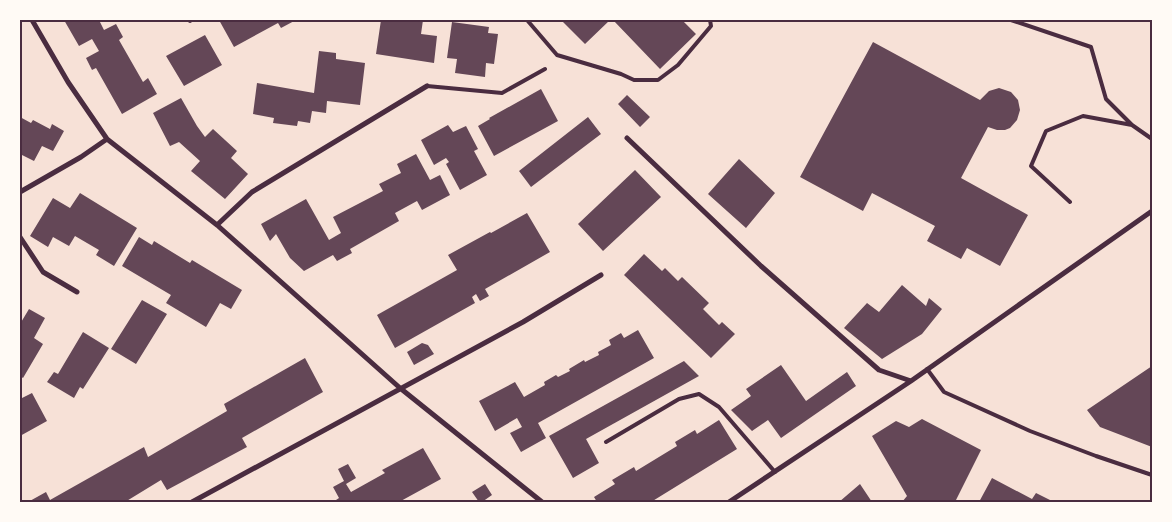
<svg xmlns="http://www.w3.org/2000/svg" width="1172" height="522" font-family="'Space Grotesk',sans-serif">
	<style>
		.building { fill: #644757 }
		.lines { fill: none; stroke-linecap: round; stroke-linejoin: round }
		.service { stroke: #4a2c40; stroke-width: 4 }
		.minor { stroke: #4a2c40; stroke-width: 5 }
		.neatline { fill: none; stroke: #4a2c40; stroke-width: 2 }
	</style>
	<rect width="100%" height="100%" fill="#f7e1d7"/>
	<path class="building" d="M64,20H99L104,30L116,24L123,37L119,40L143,82L148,78L157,94L122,114L96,68L92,70L86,58L99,51L92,39L79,46Z
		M219,20H296L281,28L278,23L234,47Z
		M381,20H423L421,34L437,36L434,63L376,54Z
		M561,20H610L585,44Z
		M613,20H682L696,34L660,69Z
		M452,22L489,27L488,33L498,34L494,64L486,63L485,77L455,73L457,59L447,58Z
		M205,35L222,65L184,86L166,56Z
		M873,42L980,100L989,91L999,88L1011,92L1018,100L1020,110L1017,120L1010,128L1005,130H997L988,127L961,178L1028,215L1000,266L967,248L961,259L927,241L935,226L872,193L863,211L800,177Z
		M319,51L336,53V59L365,63L360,105L327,101L326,113L312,111L310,123L298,121L297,126L273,123L274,118L253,114L257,83L314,93Z
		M541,89L558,121L494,156L478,126L490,119L489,118Z
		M627,95L650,117L640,127L618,104Z
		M181,98L197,126L205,137L213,129L237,151L231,158L248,174L225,199L191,171L200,161L179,142L170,146L153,113Z
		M20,117L31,123L33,120L50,129L52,124L64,131L53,151L42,146L34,161L20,154Z
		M588,117L601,134L531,187L519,171Z
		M448,125L453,132L466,126L478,149L474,151L487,175L460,190L446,164L449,162L446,158L434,165L421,140Z
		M416,154L430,180L440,175L450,195L422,210L417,201L395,213L399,221L350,249L352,253L337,261L333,255L304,271L290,258L276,234L270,241L261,224L306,199L329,240L341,233L333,217L383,191L379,184L401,173L397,164Z
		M739,159L775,193L746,228L708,194Z
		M635,170L661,197L603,251L578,224Z
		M80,193L137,228L114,266L96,255L99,250L75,236L69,246L53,237L48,247L30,236L53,198L70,208Z
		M527,213L550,252L485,289L489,296L480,301L476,294L472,297L475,303L395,348L377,315L457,270L448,255L490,232L491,233Z
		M139,237L152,245L154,241L190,263L192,260L242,290L231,309L220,303L206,327L166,303L171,295L122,266Z
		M644,254L662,271L665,268L678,281L682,277L709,303L703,309L719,325L722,322L735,334L711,358L624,275Z
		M902,285L926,306L929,298L942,309L922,334L882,359L844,328L867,303L879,312Z
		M142,300L167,314L136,364L111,349Z
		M29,309L45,318L34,338L43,344L23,378L20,376V324Z
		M638,330L654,358L538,423L546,438L521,452L510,433L522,427L517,418L495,431L479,401L515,382L524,397L545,385L544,382L556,375L558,377L570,371L569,369L584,360L585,362L599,355L598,352L611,345L609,340L621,333L624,338Z
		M83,332L109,348L83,389L80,387L74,398L47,382L54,372L58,374Z
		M422,343L428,345L434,354L414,365L407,352Z
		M305,358L323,392L242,438L247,447L167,490L161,480L125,502H28L46,492L50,500L144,447L148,457L227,411L224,404Z
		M684,361L699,376L586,439L599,463L573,478L549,436Z
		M781,365L806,401L847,372L856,386L781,438L768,420L752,431L731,410L751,396L746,389Z
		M1152,366V447L1100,427L1087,410Z
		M32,393L47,421L20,436V399Z
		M922,419L981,450L955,502H902L907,496L872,436L896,421L909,427Z
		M719,420L737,449L651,502H597L594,497L615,484L612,480L634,467L636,471L677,446L675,442L695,430L697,434Z
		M423,448L441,479L399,502H333L339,498L333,487L344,481L338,469L348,464L356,478L346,484L351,492L385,473L382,470Z
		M992,478L1032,499L1036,493L1054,502H979Z
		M485,484L492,495L482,502H479L472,492Z
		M860,484L872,502H839Z"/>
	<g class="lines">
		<path class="service" d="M527,20L557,55L621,74L634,80H658L678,65L711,26L710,20
			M1011,20L1091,47L1106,99L1132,125
			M190,21V20
			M427,86L502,93L545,69
			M1070,202L1031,166L1046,131L1083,116L1132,125L1152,139
			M927,369L944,392L1030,431L1096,456L1152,475
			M606,442L679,399L699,394L719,407L775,472"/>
		<path class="minor" d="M32,20L68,82L107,139L217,225L400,388L542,502
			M627,138L761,266L879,370L911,381
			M20,192L81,157L107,139
			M217,225L252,192L427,86
			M20,237L43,272L77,292
			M192,502L523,322L601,275
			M729,502L911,381L1152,211"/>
	</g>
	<rect width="1172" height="522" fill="none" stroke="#fffaf5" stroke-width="42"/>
	<rect x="21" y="21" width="1130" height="480" class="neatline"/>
</svg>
